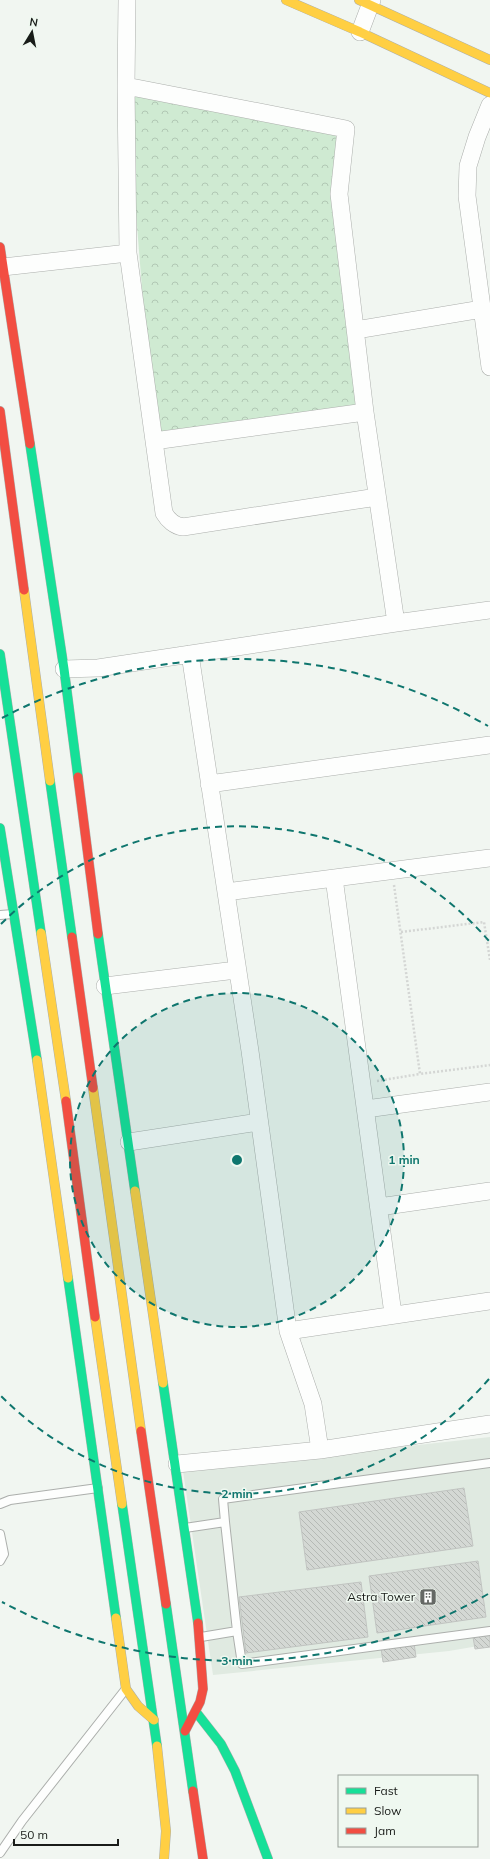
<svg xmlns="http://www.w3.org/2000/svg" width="490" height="1859" font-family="Mulish,sans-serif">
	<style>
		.built { fill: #e0eae1 }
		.park { fill: url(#park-crowns) }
		.building { fill: url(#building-back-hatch); stroke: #c1c4c1 }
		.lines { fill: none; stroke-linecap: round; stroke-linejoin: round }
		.lane-casing { stroke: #acafac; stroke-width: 10 }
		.street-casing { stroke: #acafac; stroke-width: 18 }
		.fast-casing { stroke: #acafac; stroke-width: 10 }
		.slow-casing { stroke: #acafac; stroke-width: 10 }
		.jam-casing { stroke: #acafac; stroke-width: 10 }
		.path { stroke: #d4d6d4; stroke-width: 2.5; stroke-dasharray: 2 2; stroke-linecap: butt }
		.lane { stroke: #fdfefd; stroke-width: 8 }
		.street { stroke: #fdfefd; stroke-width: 17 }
		.fast { stroke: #16e098; stroke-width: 9 }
		.slow { stroke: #ffcf43; stroke-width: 9 }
		.jam { stroke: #f24e42; stroke-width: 9 }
		.ring { fill: none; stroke: #0f766e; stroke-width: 2; stroke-dasharray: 7 5 }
		.labels { text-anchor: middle; stroke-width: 3; stroke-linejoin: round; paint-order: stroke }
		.poi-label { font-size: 12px; fill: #191c19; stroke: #eff8f0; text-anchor: end }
		.centre { fill: #0f766e; stroke: #eff8f0; stroke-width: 2 }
		.ring-label { font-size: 12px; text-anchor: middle; font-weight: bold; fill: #0f766e; stroke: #eff8f0; stroke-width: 3; stroke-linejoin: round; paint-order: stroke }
	</style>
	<defs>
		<pattern id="park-crowns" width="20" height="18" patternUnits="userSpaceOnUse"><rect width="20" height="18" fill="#cfead2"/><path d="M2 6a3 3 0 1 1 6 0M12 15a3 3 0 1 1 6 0" fill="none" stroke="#b1c8b4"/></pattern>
		<pattern id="building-back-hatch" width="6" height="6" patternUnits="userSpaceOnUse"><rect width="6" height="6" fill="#d4d8d4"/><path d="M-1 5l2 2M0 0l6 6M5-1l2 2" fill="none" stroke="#b5b9b5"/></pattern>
	</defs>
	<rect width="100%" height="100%" fill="#f1f6f1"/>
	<path class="built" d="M490,1437V1644L449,1651L213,1675L183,1471Z"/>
	<path class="park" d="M126,86L346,129L334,219L365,412L154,441Z"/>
	<path class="building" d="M464,1488L473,1546L307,1570L299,1512Z
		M478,1561L486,1617L377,1633L369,1576Z
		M361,1582L368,1637L246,1653L239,1597Z
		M490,1635V1647L475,1649L473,1637Z
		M414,1643L416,1657L383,1662L381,1648Z"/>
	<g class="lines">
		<defs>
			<path id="lane" d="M0,915L13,914
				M0,1504L10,1500L98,1488
				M225,1522L237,1631
				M185,1528L225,1522L223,1499L490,1463
				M0,1534L4,1554L0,1561
				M201,1637L237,1631L242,1664L490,1631
				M0,1853L22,1821L125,1690"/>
			<path id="street" d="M127,0L126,86L128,253L164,513C168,520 175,526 183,527L377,497
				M360,32L372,0
				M126,86L346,129L339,194L365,412L396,623
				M490,105L477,137L468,166L467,196L490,367
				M3,267L128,253
				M356,330L482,309
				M154,441L365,412
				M190,654L250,1051L288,1331L313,1404L320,1450
				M64,669L98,668L396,623L490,610
				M209,784L490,745
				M334,878L393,1314
				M226,892L490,858
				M105,986L236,970
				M366,1109L490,1092
				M129,1142L259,1122
				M379,1207L490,1191
				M288,1331L490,1301
				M177,1464L320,1450L490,1424"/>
			<path id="fast" d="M30,444L64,669L78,777
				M0,654L41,933
				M50,781L72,937
				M0,828L37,1060
				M98,934L135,1191
				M68,1278L116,1618
				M163,1383L198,1623
				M122,1504L157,1746
				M166,1604L193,1791
				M196,1712L221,1744L235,1771L268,1859"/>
			<path id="slow" d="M286,0L360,32L490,93
				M359,0L490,60
				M24,590L50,781
				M41,933L66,1101
				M37,1060L68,1278
				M93,1088L141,1431
				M135,1191L163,1383
				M95,1317L122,1504
				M116,1618L126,1689L138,1706L154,1720
				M157,1746L166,1831L164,1859"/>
			<path id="jam" d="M0,247L30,444
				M0,411L24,590
				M78,777L98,934
				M72,937L93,1088
				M66,1101L95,1317
				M141,1431L166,1604
				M185,1731L200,1702L203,1689L198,1623
				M193,1791L203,1859"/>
		</defs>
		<use href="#lane" class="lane-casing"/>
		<use href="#street" class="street-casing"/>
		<use href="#fast" class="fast-casing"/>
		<use href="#slow" class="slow-casing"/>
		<use href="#jam" class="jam-casing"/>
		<path class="path" d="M394,885L420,1074L490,1065
			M401,932L484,922L490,960
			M377,1081L420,1074"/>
		<use href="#lane" class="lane"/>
		<use href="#street" class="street"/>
		<use href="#fast" class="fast"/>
		<use href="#slow" class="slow"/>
		<use href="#jam" class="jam"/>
	</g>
	<circle cx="237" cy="1160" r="167" fill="#0f766e" fill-opacity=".12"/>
	<g class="ring">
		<circle cx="237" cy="1160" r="167"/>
		<path d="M489 1379A334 334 0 0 1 1 1396M1 924A334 334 0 0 1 489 941"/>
		<path d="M488 1594A501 501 0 0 1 2 1602M2 718A501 501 0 0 1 488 726"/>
	</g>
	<defs>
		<symbol id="building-square" viewBox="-11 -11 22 22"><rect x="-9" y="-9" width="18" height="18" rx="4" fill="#656865" stroke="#eff8f0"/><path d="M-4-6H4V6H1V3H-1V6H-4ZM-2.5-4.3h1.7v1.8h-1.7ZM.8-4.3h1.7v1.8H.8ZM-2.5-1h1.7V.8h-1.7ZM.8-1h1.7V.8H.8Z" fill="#fff"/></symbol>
	</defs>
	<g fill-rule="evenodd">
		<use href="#building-square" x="418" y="1587" width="20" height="20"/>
	</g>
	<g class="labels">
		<g class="poi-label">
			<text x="415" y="1601">Astra Tower</text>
		</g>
	</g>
	<circle cx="237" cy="1160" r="6" class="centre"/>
	<g class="ring-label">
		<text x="404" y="1164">1 min</text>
		<text x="237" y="1498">2 min</text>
		<text x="237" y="1665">3 min</text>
	</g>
	<rect x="338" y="1775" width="140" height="72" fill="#eff8f0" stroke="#99a09a"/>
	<rect x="346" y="1788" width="20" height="6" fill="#16e098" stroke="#99a09a"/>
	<text x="374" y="1795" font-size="12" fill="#191c19">Fast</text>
	<rect x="346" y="1808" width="20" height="6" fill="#ffcf43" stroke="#99a09a"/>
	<text x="374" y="1815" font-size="12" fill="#191c19">Slow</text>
	<rect x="346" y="1828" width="20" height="6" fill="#f24e42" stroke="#99a09a"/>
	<text x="374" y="1835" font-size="12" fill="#191c19">Jam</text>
	<g transform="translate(32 32) rotate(10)" stroke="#eff8f0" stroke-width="3" paint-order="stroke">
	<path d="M0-3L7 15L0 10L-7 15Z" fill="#191c19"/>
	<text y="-6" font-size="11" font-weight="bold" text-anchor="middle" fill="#191c19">N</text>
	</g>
	<path d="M14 1839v6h104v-6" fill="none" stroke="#191c19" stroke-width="2"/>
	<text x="20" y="1839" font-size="12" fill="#191c19" stroke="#eff8f0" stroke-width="3" paint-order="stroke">50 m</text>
</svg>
